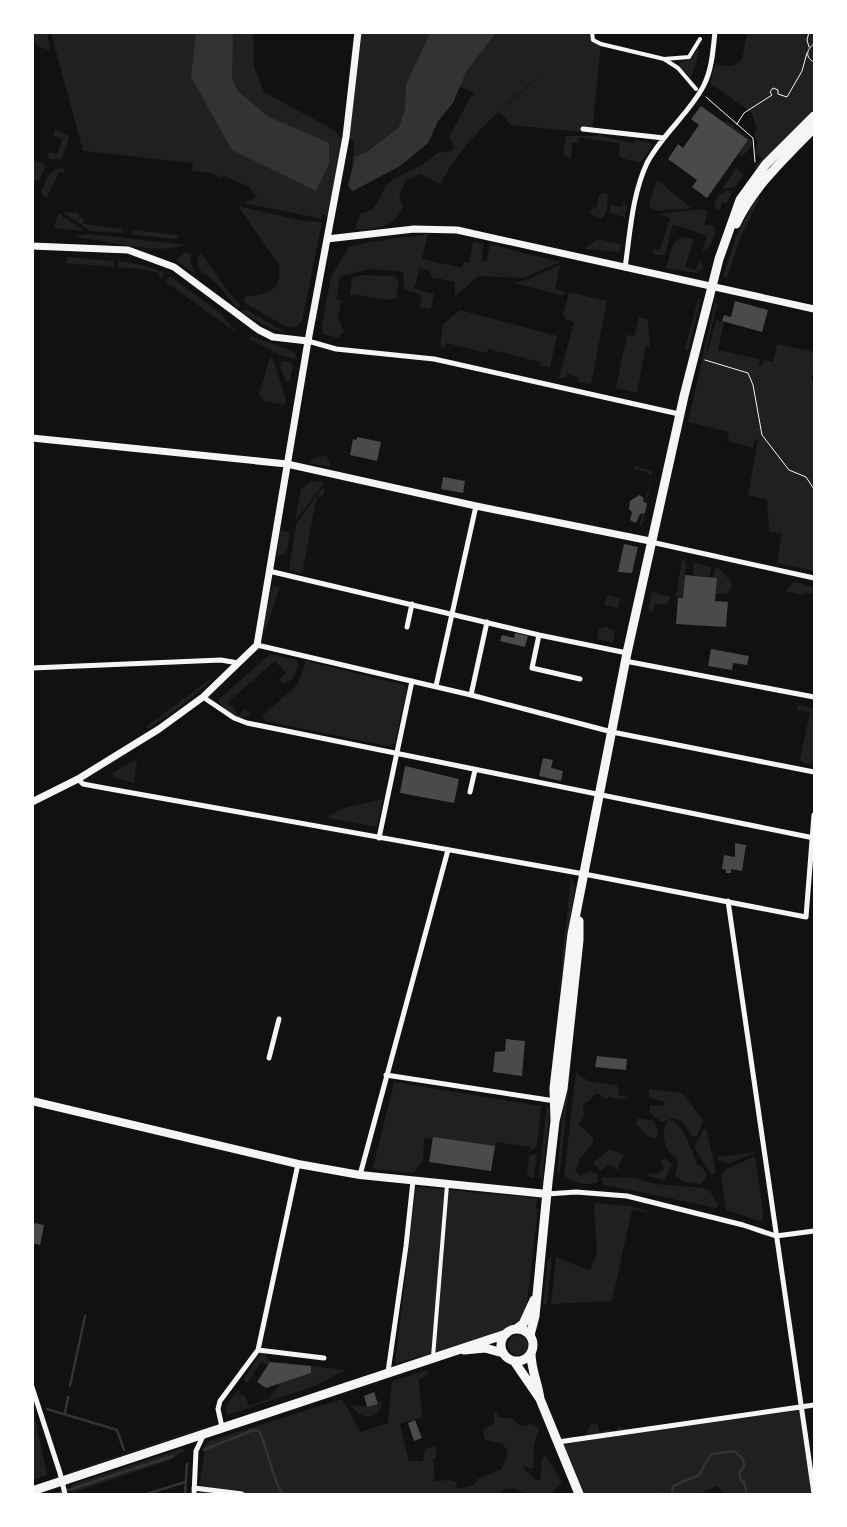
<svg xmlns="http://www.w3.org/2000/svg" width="847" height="1527" font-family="'Source Serif 4',serif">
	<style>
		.green { fill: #202020 }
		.water { fill: #333 }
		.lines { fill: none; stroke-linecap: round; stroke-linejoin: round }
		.stream { stroke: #333; stroke-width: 2.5 }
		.building { fill: #4a4a4a }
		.path { stroke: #f5f5f5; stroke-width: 1 }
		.pedestrian { stroke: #f5f5f5; stroke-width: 4 }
		.minor { stroke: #f5f5f5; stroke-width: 5 }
		.tertiary { stroke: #f5f5f5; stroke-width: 7 }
		.secondary { stroke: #f5f5f5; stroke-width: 8 }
		.primary { stroke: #f5f5f5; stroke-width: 9 }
	</style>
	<rect width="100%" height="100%" fill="#111"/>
	<path class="green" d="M33,33H47L50,50L39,47L33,39Z
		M51,33H253L254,66L264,92L334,130L340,138L346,137L358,33H430L406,84L405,108L399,127L367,152L356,157L352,166L354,142L347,137L332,218L322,214V219L244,203L257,197L249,187L223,175L222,178L212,173L192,171L193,161V163C156,160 120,154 83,151Z
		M496,33H592L593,40L601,44L592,133L511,125L499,112L548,69C507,103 466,137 440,184L421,174L406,180L399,196L403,207C395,228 375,229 355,230L361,213C380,212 378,192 390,182C405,171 424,167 437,153L452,151L455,146L449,137L470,98L476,94L459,86L466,72Z
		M747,33H814V109L756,170L754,168L762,158L756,155L757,141L754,134L757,129L752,113L710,83L715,65L733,66L742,59Z
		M699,46L697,60L691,78L679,66L680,63L692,58Z
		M723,122H728L752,141V145L742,157L738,154L748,140Z
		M55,129L67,135L69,138L61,160L51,159L47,156L49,152L57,154L62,139L54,136Z
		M599,134L604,137L633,143L636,140L650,143L652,146L640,163L621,158L619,154L620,143L579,138L578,143H572L571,159L563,154L566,136H597Z
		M33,159L44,164L45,168L39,180L33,181Z
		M58,168L64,169V173L59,172L47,197H44L41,192L49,174Z
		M736,168L744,174L735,187L724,189L723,188Z
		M657,180L691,208L658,211L651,208L649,204Z
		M726,191H733L726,204L723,202L719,211L715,207C714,199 719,195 726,191Z
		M603,193L608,195C608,204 607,214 601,219L589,213L593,208L597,207L599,195Z
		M758,194L760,198L740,239L727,278L723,276L737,234Z
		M624,201L627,207L625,217L609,213L611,205L622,207Z
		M238,206L303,221L322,222L302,321L294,328L287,327L243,302L246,296C268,295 282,291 279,265Z
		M700,209L708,212L704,225L710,224L716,229L710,246L702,252L707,236L673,224L665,255H654L652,248L660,250L670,218L659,214Z
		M62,212L79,213V217L84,218L83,224L123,229V233L91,231Z
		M58,213L83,230V231L54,228Z
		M133,230L178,235V239L135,235L132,234Z
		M90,234L179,244H186C158,257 104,239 74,237L79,235Z
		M428,234L422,259L462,268L464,262L469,263L473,241L483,244L482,261H487L490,244L560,262L524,278L479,276L455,296V282L431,277L430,271L420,268L414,289L434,294L431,309L420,307L422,295L404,289L403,272L370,269L340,276L336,299L341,300L338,319L344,331L338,338L323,334L322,325L331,277L349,247C373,240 402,238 428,234Z
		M681,237L694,239L685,266L696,270L699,261H701L703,268L696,273L666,268L673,244Z
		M597,239L621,244L619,252L585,249Z
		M184,252L191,254V262L195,274L176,260Z
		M200,253C215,269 222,288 239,303L240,306L238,309L219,286L200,270L197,260Z
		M67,257L114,261V267L66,263Z
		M119,261L147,266L165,273L161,279L159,277V273L147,270L118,267Z
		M560,265L555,289L565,292L564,296L514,283L526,280Z
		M361,275L394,276L399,281L396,298L389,300L350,294L352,278Z
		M170,276L219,312L238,334L166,282Z
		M569,292L607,301L591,384L577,382L579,378L567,374L565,378H559L574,322L565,319L563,315Z
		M698,299H701L688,351L685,348Z
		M715,302L717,305L706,351H708L716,320L724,322L718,350L760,359L758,365L762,366L764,360L773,362L777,344L814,352V373L811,379L814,381V571L777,563L782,534L769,531L767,500L748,495L758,440L755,439L753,448L727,441L729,432L688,422Z
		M245,309L287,333L270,328L241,312Z
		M460,310L557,336L550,367L540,366V362L488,349L487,353L446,343L444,348L440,347L443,324Z
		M639,317L648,319L650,347L646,346L637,393L616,388L627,335L634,336Z
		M251,336L290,350L295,353L297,359L282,356L249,339Z
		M270,357L273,359L286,399L285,405L264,401L259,395Z
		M283,361L289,362L293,366L289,382L286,381L280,367Z
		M326,455L331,464L330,467L309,463L312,459Z
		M635,466L652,471L644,520L639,529L651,476L647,472L634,469Z
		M312,481L324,483L295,521L301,489Z
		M322,488L325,489L322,497L317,496L302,573L289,570L296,524Z
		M280,530L290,533L287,551L277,558Z
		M682,560L686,561L683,598L676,597Z
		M694,563L712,567L709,577L693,575Z
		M715,567L719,568L732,583L731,589L728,593L715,594L717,578L713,577Z
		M794,582L814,587V594L804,592L803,595L786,591Z
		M272,586L280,587L266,629L263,628Z
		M652,592L671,597L666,604H655L652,612L648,611Z
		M607,595L620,598L618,608L604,605Z
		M605,626L615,631L613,643L597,639L599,628H604Z
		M270,654L297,660L299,666L292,679L284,684L279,679L286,673L275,661L228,702L239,715L245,709L251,715L239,718L225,710L218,700Z
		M306,661L404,685L407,689L395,743L387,746L265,721L262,716L297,685Z
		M210,679L211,681L180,707L148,729L147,726Z
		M797,705L814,708V765L805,764L800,760L810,712L798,710Z
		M137,759L134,783L118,779L111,774Z
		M383,799L377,827L327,818L340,809Z
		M571,877L575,886L558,1000Z
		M572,1053L560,1171L557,1174L569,1054Z
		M576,1072L588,1081L616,1085L619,1089L618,1095L630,1098L617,1099L609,1097L606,1099L599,1094H595L589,1101L583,1104L584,1115L579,1124L593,1138L594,1142L579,1159L578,1166L575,1169L580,1176L591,1171L597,1174L598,1182C587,1187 574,1182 564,1176Z
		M394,1082L541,1106L537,1147L529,1152L530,1147L496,1142L495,1146L424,1138L423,1161L414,1173L379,1170L373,1168Z
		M649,1089L682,1093L702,1119L703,1123L697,1136L692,1137L683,1122L674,1118L661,1122L649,1112L650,1106H662L665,1102L649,1098Z
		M547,1105L550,1110L542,1179L539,1176Z
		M638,1118L654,1121L658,1133L656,1139L648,1136L636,1124Z
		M669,1120C683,1121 692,1153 698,1166H701L707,1175L701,1184L684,1182L675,1176L678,1162L676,1157C663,1153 660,1128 669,1120Z
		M704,1129L707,1131L716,1172L712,1175L694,1147Z
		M610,1149L624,1155L619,1164V1170L608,1164L601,1171L593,1163Z
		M756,1152L729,1164L718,1160V1157Z
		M537,1153L534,1178L527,1176L529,1156Z
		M755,1156L763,1212V1218L760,1221L726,1210L721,1174L727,1169Z
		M664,1158L672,1164L664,1180L648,1176L647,1173L657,1174L664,1169L661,1161Z
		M602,1177L635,1178L655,1184L705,1188L712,1194L718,1205L716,1208L605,1185L602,1183Z
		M416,1187L537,1198L536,1209H538L527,1304L522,1318C490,1342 434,1351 395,1364Z
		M594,1203L631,1206L650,1212L632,1210L612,1301L551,1304L556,1257L590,1271L597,1252Z
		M552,1256L547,1305L543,1304L548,1259Z
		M508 1345a10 10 0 1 1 20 0a10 10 0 1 1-20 0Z
		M261,1353H264L270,1362L268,1365L261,1362L247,1383L243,1380Z
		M311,1366L346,1370L312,1387L227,1415L226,1406L237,1391L241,1390L239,1395L245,1396L249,1406L269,1399L279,1384L311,1373Z
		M428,1370L427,1376L419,1379L422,1417L400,1424L409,1461H423L425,1449L436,1446V1458L433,1459L435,1481L449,1480L456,1482L457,1489L474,1485L478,1479L502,1469L508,1452L503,1444L485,1440L483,1430L494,1423V1410L500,1418H512L520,1426L531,1424L539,1429L534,1445L533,1469L522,1466L534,1479L540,1480L542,1460L545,1455L561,1480V1484L551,1494H525L516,1489H504L501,1494H198L206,1442L342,1399L361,1432L388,1423L392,1381Z
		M383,1400L379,1412C368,1422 358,1414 350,1405L367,1407Z
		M801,1407L814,1494H725L717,1486L699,1494H580L557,1442L585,1438L590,1425L594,1423L598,1425L599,1431L602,1432L608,1430L616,1431L619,1426L630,1431Z
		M33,1409L47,1475L33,1480H32Z
		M204,1427V1428L69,1473V1472Z
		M180,1449H187L170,1460L71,1493V1485Z"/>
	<path class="water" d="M196,33H233L232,79L238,91L267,116L329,143V164L316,191L232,150L191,77Z
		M430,33H496L466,72L453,103L438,121L428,143L400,166L353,191L348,186L355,157L367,152L399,127L405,108L406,84Z"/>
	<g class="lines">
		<path class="stream" d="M70,1386L85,1316
			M47,1409L117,1430L124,1450
			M65,1413L68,1397
			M204,1450L253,1430L259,1431C269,1452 271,1474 282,1494
			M56,1494L173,1456
			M147,1494L185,1482
			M185,1494L187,1464
			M652,1494H662
			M672,1494L673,1486L699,1475L711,1454L734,1451L743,1459L744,1467L739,1473L741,1481L744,1482L747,1494"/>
	</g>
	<path class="building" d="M701,106L748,140L707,198L692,187L697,180L668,159L678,144L683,148L699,125L691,119Z
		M735,301L768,310L762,332L722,321L724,315L731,317Z
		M357,437L381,442L377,461L350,455L353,439L356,440Z
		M443,477L465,481L463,493L441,489Z
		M639,495L644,498L643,501L647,504L645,513L640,514L636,523L630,520L632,512L629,509L630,501Z
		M624,544L638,547L632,573L618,572Z
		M685,575L717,578L715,601L728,602L726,627L676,624L678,598H683Z
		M515,633L528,636L525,647L500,641L502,635L514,638Z
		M711,649L749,656L747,665L733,663L732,670L708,666Z
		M543,758L553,760L551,768L563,771L561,781L539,776Z
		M405,766L459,779L454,803L400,793Z
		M735,843L746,845L742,871L731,869V873H726V870L722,869L724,855L735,857Z
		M506,1039L525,1041L522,1076L493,1072L495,1052L505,1051Z
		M597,1056L627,1059L626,1070L595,1067Z
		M433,1137L495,1146L491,1171L429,1162Z
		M35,1223L44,1225L40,1245L32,1243V1227Z
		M270,1362L311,1366V1373L266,1388L257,1382Z
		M374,1392L378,1404L367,1407L364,1396Z
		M415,1420L422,1438L414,1441L408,1423Z"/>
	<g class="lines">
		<path class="path" d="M814,44C806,49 805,58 814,62
			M809,47L807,40L809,32
			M706,97L753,138L755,162
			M737,124L744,113L772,95L770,92L773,88L778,90V94L787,97L802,71L807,53
			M705,360L748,373L753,385L762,435L789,470L806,477L814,489"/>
		<path class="pedestrian" d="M592,32L593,40L601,44L664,59L689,57L700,39
			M664,59L678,68L696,89
			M433,1357L447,1185"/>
		<path class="minor" d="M583,129L664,138
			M625,268C630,234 632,195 647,163C662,134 690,113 704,85C712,69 713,50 715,32
			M308,341L336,349L434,359L679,414
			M651,542L814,578
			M269,571L539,635L627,653
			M407,627L412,604
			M539,635L532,668L580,679
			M257,645L471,695L612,732L814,772
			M625,661L814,697
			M32,668L221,660L238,663
			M436,686L476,506
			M471,695L487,622
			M203,697L234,718L247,723L814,838
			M78,779L83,784L99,787L584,874L806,917L814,815
			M470,792L475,770
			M379,838L412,681
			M728,901L814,1494
			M269,1058L279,1019
			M386,1075L555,1101
			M360,1175L448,850
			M547,1194L576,1192L627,1196L743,1225L776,1236L814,1231
			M258,1350L324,1358
			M388,1372L406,1246L413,1181
			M32,1387L60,1473L65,1494
			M222,1427L218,1409L220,1401L258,1350L298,1164
			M558,1442L814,1405
			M194,1488L242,1494
			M194,1494L196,1451L204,1434"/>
		<path class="tertiary" d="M327,239L414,229L457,230L814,309
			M32,246L128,250L174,267L259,330L273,337L308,341
			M32,438L287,464L476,506L650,541
			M32,802L78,779L159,729L203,697L257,645L308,341L346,137L358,32"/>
		<path class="secondary" d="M32,1101L298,1164L360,1175L547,1194"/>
		<path class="primary" d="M736,224C754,186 785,158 814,128
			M555,1121L554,1088L572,934L627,653L684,396L719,259L740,200L766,164L814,116
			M516,1329L523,1324L534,1300
			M501 1345a16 16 0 1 1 32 0a16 16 0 1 1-32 0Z
			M530,1335L535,1316L548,1182L555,1121L563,1089L579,940V921
			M464,1350L485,1348L503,1353
			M531,1353C531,1370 538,1383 540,1399
			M514,1361L540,1399L579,1494
			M32,1491L506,1334"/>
	</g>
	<rect width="847" height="1527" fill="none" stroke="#ffffff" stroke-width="68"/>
</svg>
